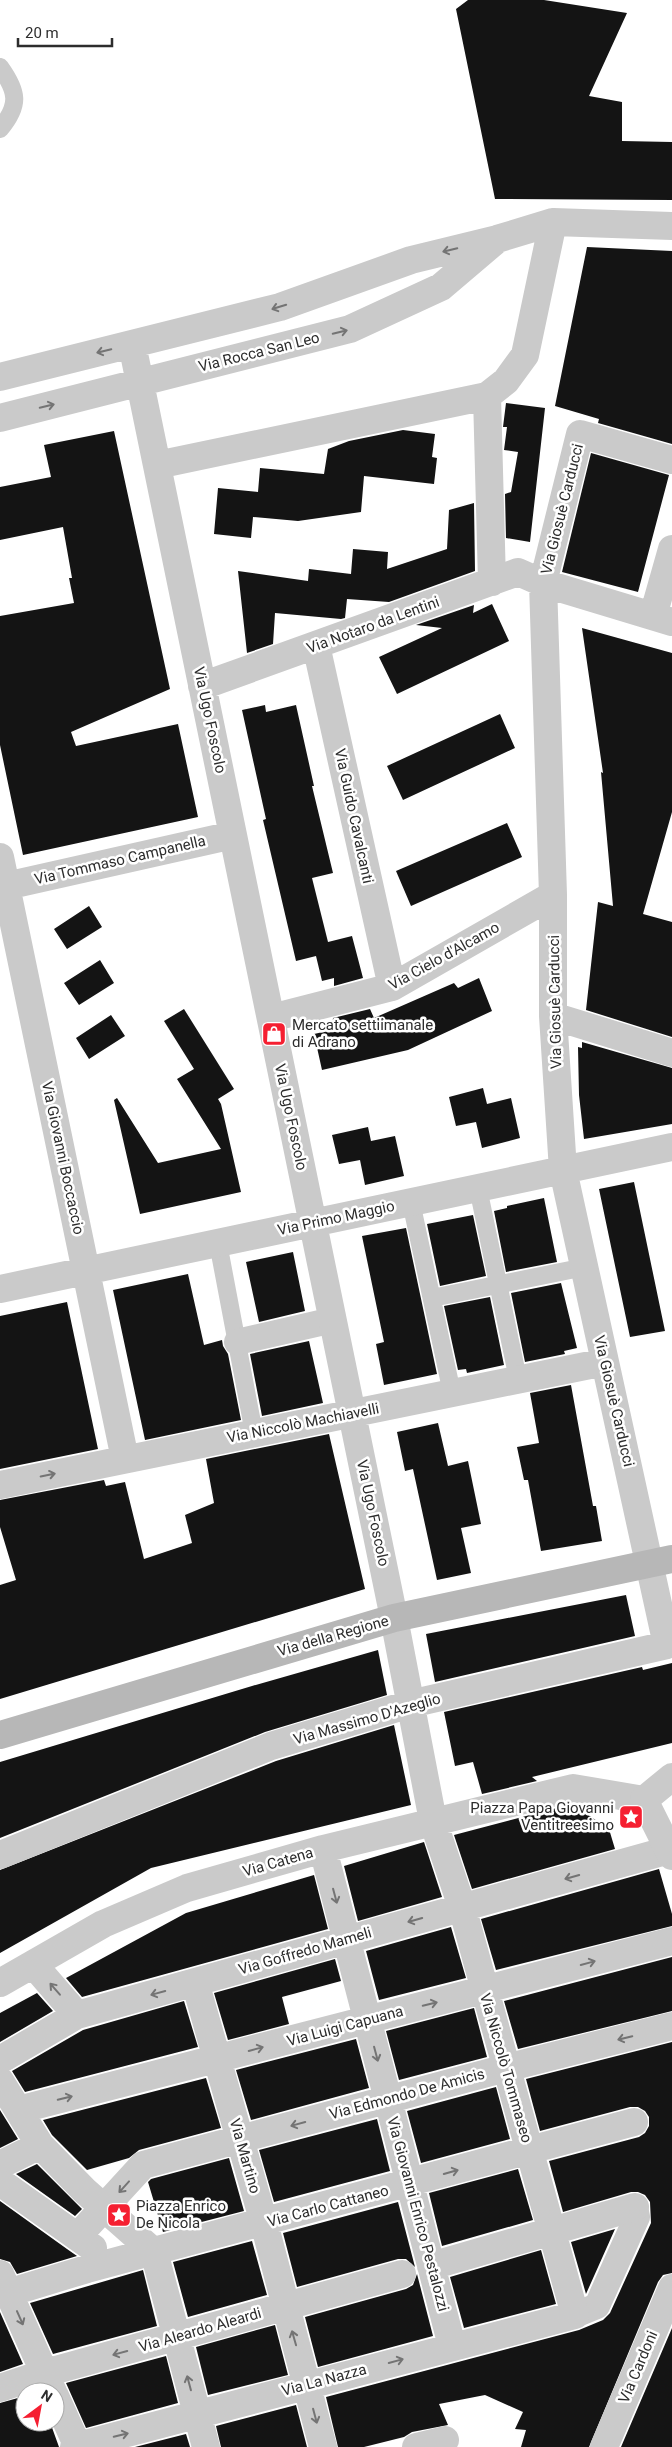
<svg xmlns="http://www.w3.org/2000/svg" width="672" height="2447" font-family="Roboto,sans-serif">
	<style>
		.building { fill: #141414 }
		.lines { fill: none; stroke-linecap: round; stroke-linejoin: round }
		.service { stroke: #cacaca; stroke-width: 18 }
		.pedestrian { stroke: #cacaca; stroke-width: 26 }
		.minor { stroke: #cacaca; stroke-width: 28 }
		.tertiary { stroke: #cacaca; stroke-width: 28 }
		.secondary { stroke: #b7b7b7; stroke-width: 28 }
		.oneway { stroke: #747474 }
		.labels { text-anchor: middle; stroke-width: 5; stroke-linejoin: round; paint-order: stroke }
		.street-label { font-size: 15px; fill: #2d2d2d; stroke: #fff }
		.poi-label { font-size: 15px; fill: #2d2d2d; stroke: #fff; text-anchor: start }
	</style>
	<rect width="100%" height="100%" fill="#fff"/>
	<path class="building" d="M468,0H544L627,13L589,96L622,102V141L672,142V200L495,199L456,9Z
		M587,247L672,251V444L598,423L599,419L555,406Z
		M506,403L545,408L530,542L506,538L505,494L511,492L518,452L504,450L507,427H503Z
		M403,430L435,434L432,457L437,458L434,484L364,476L361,512L298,521L253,517L251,538L214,534L218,488L258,492L260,468L324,474L328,449L349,441Z
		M114,431L170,689L71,732L76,746L178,724L198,817L23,855L0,745V616L74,603L69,578H72L63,527L0,540V487L51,477L44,445Z
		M591,453L669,475L638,592L562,572Z
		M474,503L475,571L389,602L347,599L345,618L341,619L275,613L273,644L247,653L238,571L308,581L309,569L351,574L353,549L388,552L387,569L447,549L449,510Z
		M492,604L509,641L397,694L379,657L442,628L416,625L474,605L473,613Z
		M582,628L672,653V812L643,914L672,922V1037L586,1010L598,902L613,906L601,772L603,773Z
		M265,705L266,712L296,705L314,786H312L333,873L312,878L328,942L352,936L363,978L334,986V978L322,981L316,956L296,961L263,820L266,819L242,710Z
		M500,714L515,748L403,800L387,766Z
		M507,823L522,857L411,906L396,871Z
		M89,906L102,927L67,949L54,929Z
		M100,960L114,983L79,1005L64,983Z
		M479,978L492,1011L408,1050L322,1070L314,1034L332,1030L333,1018L370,1009L374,1018L454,983L458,988Z
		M184,1009L234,1089L218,1099L221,1104L241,1192L140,1214L114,1100L117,1098L158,1163L221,1149L177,1079L194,1069L164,1021Z
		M111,1015L125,1036L89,1059L76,1038Z
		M582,1042L672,1068V1124L584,1139L579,1095L578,1047L582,1048Z
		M483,1088L487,1104L511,1098L520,1138L482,1148L476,1122L456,1126L449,1097Z
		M368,1127L371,1141L395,1136L404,1176L365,1185L360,1160L339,1164L332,1135Z
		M634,1182L665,1331L630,1337L599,1189Z
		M544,1198L557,1262L506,1272L494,1211L507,1208V1206Z
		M473,1215L486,1276L440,1286L427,1224Z
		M406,1228L437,1374L384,1385L376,1344L384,1342L362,1236Z
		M293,1252L305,1311L259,1322L246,1262Z
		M188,1274L204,1345L222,1340L223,1346L228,1354L241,1420L145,1440L113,1290Z
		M561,1283L577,1348L564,1351L565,1354L525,1362L511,1293Z
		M490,1297L504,1365L467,1373L466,1369L458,1370L444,1306Z
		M67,1302L98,1449L0,1469V1316Z
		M309,1341L323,1403L262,1416L250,1354Z
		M571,1385L593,1506H596L602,1541L541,1551L528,1480H524L517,1447L539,1443L530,1393Z
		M438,1423L448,1466L468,1461L481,1524L461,1528L471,1573L437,1580L413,1469L405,1471L397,1432Z
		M329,1434L365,1589L0,1699V1585L16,1580L0,1527V1500L104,1480L106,1486L125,1482L144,1559L192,1543L185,1515L214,1503L206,1459Z
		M626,1595L635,1636L435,1682L426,1634Z
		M378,1650L387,1695L265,1732L0,1838V1762L252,1686Z
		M672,1663V1743L532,1777L537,1781L482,1794L473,1762L455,1766L444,1712L642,1667L643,1670Z
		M394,1725L411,1805L151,1868L0,1953V1870L276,1761Z
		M572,1804L609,1829L615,1849L472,1889L454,1835Z
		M424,1842L442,1897L358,1921L344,1866Z
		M659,1869L672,1914V1926L496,1970L481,1919Z
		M314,1875L328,1929L82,1997L66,1978L186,1913Z
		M451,1927L466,1978L379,2000L366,1951Z
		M672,1957V2011L518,2049L504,2001Z
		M335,1959L341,1981L282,1997L289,2024L228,2040L214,1993Z
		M37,1993L53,2011L0,2042V2013Z
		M184,2001L198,2047L25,2092L12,2071L83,2030Z
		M474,2008L487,2057L399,2080L386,2031Z
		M356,2039L369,2088L251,2120L236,2070Z
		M672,2042V2273L663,2275L658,2282L589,2447H521L526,2430L515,2429L523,2412L485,2395L439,2404L448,2425L412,2432L404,2437L364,2447H338L326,2397L579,2330L603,2320L610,2313L651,2223L650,2202L645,2195L638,2192H631L563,2212L549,2161L639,2137L645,2133L649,2126V2117L645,2111L638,2107H630L540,2131L526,2079Z
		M206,2078L221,2128L139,2150L129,2158L87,2170L52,2135L43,2120Z
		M496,2087L510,2139L421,2163L407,2111Z
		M0,2110L18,2139L0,2148Z
		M377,2119L390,2171L274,2202L259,2150Z
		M229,2158L244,2211L163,2232L148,2182L151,2179Z
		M37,2164L82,2209L75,2216L16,2174Z
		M518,2169L533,2220L442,2246L429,2193Z
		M0,2201L67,2249L77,2256L17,2274L10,2262L0,2259Z
		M398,2202L415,2267L406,2259H398L297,2287L283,2233Z
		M615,2229L586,2294L571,2242Z
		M252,2241L267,2295L188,2317L173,2262Z
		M541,2250L556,2304L464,2328L450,2277Z
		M143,2270L157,2326L53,2354L30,2303Z
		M417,2274L433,2336L318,2367L305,2317L406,2289L413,2285Z
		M0,2312L23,2364L0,2372Z
		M275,2325L288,2375L208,2395L196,2347Z
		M672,2328V2447H621Z
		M166,2356L178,2403L86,2428L66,2383Z
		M25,2396V2422H50L59,2447H0V2403Z
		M296,2405L307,2447H221L216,2426Z
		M186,2434L190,2447H135Z"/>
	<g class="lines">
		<path class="service" d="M0,67C18,92 20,105 0,129
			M478,1188L518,1379
			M411,1202L452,1393
			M218,1243L254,1433
			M432,1298L585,1267"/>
		<path class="pedestrian" d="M237,1342L333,1320
			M575,2315L597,2306L637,2217L635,2207"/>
		<path class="minor" d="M0,377L280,307L411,260L497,239L553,222L672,226
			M487,396L492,582
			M0,418L350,329L441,287L494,242
			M157,465L487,396L506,381L525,355L553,222
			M653,616L672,549
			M316,645L392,987
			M202,686L518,572L543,583L672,622
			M0,857L125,1459
			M6,886L233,835
			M553,1016L672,1053
			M271,1018L392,987L553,895
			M0,1289L672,1147
			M0,1485L605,1362
			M323,1849L452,2346
			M0,1855L271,1746L410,1704L667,1645L563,1170L553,1016V895L543,583L580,434L672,460
			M33,1964L77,2015
			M195,1982L264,2223L323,2447
			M0,1983L103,1924L187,1888L323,1849L573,1788L644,1800
			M0,2060L77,2015L669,1850
			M0,2081L40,2145L85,2191L154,2252L206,2447
			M18,2110L672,1941
			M0,2165L40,2145
			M0,2182L93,2248
			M77,2237L143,2165L506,2068L672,2026
			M431,2266L635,2207
			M0,2274L53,2392
			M8,2293L87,2269L634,2122
			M0,2388L45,2373L402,2274
			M55,2396L78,2447
			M74,2447L575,2315L462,1907L433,1821L394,1618L132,344
			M416,2447L445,2440
			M604,2447L672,2288"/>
		<path class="tertiary" d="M672,1777L644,1800L672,1856"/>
		<path class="secondary" d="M0,1735L394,1618L672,1559"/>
	</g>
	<defs><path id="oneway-shaft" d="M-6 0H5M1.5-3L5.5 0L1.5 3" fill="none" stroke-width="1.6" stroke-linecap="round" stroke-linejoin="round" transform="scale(1.25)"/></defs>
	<g class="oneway">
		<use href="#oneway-shaft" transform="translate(450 250) rotate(166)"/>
		<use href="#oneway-shaft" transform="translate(279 307) rotate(163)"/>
		<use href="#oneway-shaft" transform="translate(340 332) rotate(-14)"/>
		<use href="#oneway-shaft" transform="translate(104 351) rotate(166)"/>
		<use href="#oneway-shaft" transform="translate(47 406) rotate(-14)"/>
		<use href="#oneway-shaft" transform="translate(48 1475) rotate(-12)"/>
		<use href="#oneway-shaft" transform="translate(572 1877) rotate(164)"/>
		<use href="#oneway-shaft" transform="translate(335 1896) rotate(75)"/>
		<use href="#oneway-shaft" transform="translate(415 1920) rotate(164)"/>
		<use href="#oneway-shaft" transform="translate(588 1963) rotate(-15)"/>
		<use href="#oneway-shaft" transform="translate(55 1989) rotate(-131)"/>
		<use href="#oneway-shaft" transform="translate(158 1993) rotate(165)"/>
		<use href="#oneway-shaft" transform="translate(430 2004) rotate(-14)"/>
		<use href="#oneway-shaft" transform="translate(625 2038) rotate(166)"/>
		<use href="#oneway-shaft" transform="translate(256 2049) rotate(-15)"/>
		<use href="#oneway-shaft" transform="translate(376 2054) rotate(75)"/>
		<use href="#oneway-shaft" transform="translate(65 2098) rotate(-14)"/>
		<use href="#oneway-shaft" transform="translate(298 2124) rotate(165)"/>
		<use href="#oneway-shaft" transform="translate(451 2172) rotate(-16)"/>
		<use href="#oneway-shaft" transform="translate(124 2187) rotate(132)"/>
		<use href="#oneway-shaft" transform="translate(20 2318) rotate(66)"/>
		<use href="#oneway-shaft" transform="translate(294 2338) rotate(-106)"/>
		<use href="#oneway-shaft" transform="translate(120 2353) rotate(165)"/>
		<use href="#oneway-shaft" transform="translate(396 2361) rotate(-15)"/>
		<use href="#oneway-shaft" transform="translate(189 2383) rotate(-105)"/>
		<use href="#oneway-shaft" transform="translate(315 2416) rotate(75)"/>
		<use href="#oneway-shaft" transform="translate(121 2435) rotate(-14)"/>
	</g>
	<defs>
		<symbol id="shop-square" viewBox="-11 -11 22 22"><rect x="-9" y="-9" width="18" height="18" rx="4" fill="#f51f31" stroke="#fff"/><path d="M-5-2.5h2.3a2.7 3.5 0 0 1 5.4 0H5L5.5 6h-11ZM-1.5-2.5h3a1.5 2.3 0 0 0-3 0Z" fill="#fff"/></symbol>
		<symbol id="sight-square" viewBox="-11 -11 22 22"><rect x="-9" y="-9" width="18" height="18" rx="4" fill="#f51f31" stroke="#fff"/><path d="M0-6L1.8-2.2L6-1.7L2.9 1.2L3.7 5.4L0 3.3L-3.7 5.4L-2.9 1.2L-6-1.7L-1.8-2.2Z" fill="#fff"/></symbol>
	</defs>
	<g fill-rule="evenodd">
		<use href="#shop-square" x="260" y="1020" width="28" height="28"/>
		<use href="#sight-square" x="617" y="1803" width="28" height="28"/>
		<use href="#sight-square" x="105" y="2201" width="28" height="28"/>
	</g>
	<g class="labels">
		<g class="street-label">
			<text transform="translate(259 352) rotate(-14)" y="5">Via Rocca San Leo</text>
			<text transform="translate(562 509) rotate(-76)" y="5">Via Giosuè Carducci</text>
			<text transform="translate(373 625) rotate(-20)" y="5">Via Notaro da Lentini</text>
			<text transform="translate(210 720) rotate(78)" y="5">Via Ugo Foscolo</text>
			<text transform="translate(354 816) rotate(78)" y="5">Via Guido Cavalcanti</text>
			<text transform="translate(120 860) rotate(-13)" y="5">Via Tommaso Campanella</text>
			<text transform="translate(444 956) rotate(-29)" y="5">Via Cielo d'Alcamo</text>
			<text transform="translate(555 1002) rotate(-91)" y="5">Via Giosuè Carducci</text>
			<text transform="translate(291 1117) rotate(78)" y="5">Via Ugo Foscolo</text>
			<text transform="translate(63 1158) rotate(78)" y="5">Via Giovanni Boccaccio</text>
			<text transform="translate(336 1218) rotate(-12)" y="5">Via Primo Maggio</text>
			<text transform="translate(614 1401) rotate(77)" y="5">Via Giosuè Carducci</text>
			<text transform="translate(303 1423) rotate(-11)" y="5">Via Niccolò Machiavelli</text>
			<text transform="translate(373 1513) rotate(78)" y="5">Via Ugo Foscolo</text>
			<text transform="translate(333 1636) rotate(-16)" y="5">Via della Regione</text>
			<text transform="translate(367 1719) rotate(-16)" y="5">Via Massimo D'Azeglio</text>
			<text transform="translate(278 1862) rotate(-16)" y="5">Via Catena</text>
			<text transform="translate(305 1951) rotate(-16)" y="5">Via Goffredo Mameli</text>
			<text transform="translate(345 2026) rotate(-15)" y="5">Via Luigi Capuana</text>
			<text transform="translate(506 2068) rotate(74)" y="5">Via Niccolò Tommaseo</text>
			<text transform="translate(407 2094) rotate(-15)" y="5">Via Edmondo De Amicis</text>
			<text transform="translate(245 2156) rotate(74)" y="5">Via Martino</text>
			<text transform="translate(328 2206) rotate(-15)" y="5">Via Carlo Cattaneo</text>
			<text transform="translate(418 2214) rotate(75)" y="5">Via Giovanni Enrico Pestalozzi</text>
			<text transform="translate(200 2330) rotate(-16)" y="5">Via Aleardo Aleardi</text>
			<text transform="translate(638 2367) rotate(-67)" y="5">Via Cardoni</text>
			<text transform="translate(324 2380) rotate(-15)" y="5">Via La Nazza</text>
		</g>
		<g class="poi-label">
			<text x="292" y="1030">Mercato settiimanale<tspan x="292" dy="17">di Adrano</tspan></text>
			<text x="614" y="1813" text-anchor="end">Piazza Papa Giovanni<tspan x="614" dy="17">Ventitreesimo</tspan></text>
			<text x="136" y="2211">Piazza Enrico<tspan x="136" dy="17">De Nicola</tspan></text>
		</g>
	</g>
	<g transform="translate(40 2407) rotate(32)"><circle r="24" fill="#ffffff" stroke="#ababab"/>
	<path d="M0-4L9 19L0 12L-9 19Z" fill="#f51f31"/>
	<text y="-8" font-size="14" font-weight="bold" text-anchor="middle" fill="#2d2d2d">N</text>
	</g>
	<path d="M18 38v8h94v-8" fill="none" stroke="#2d2d2d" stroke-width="2.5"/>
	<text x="25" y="38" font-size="15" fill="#2d2d2d" stroke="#ffffff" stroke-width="4" paint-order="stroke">20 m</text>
</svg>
